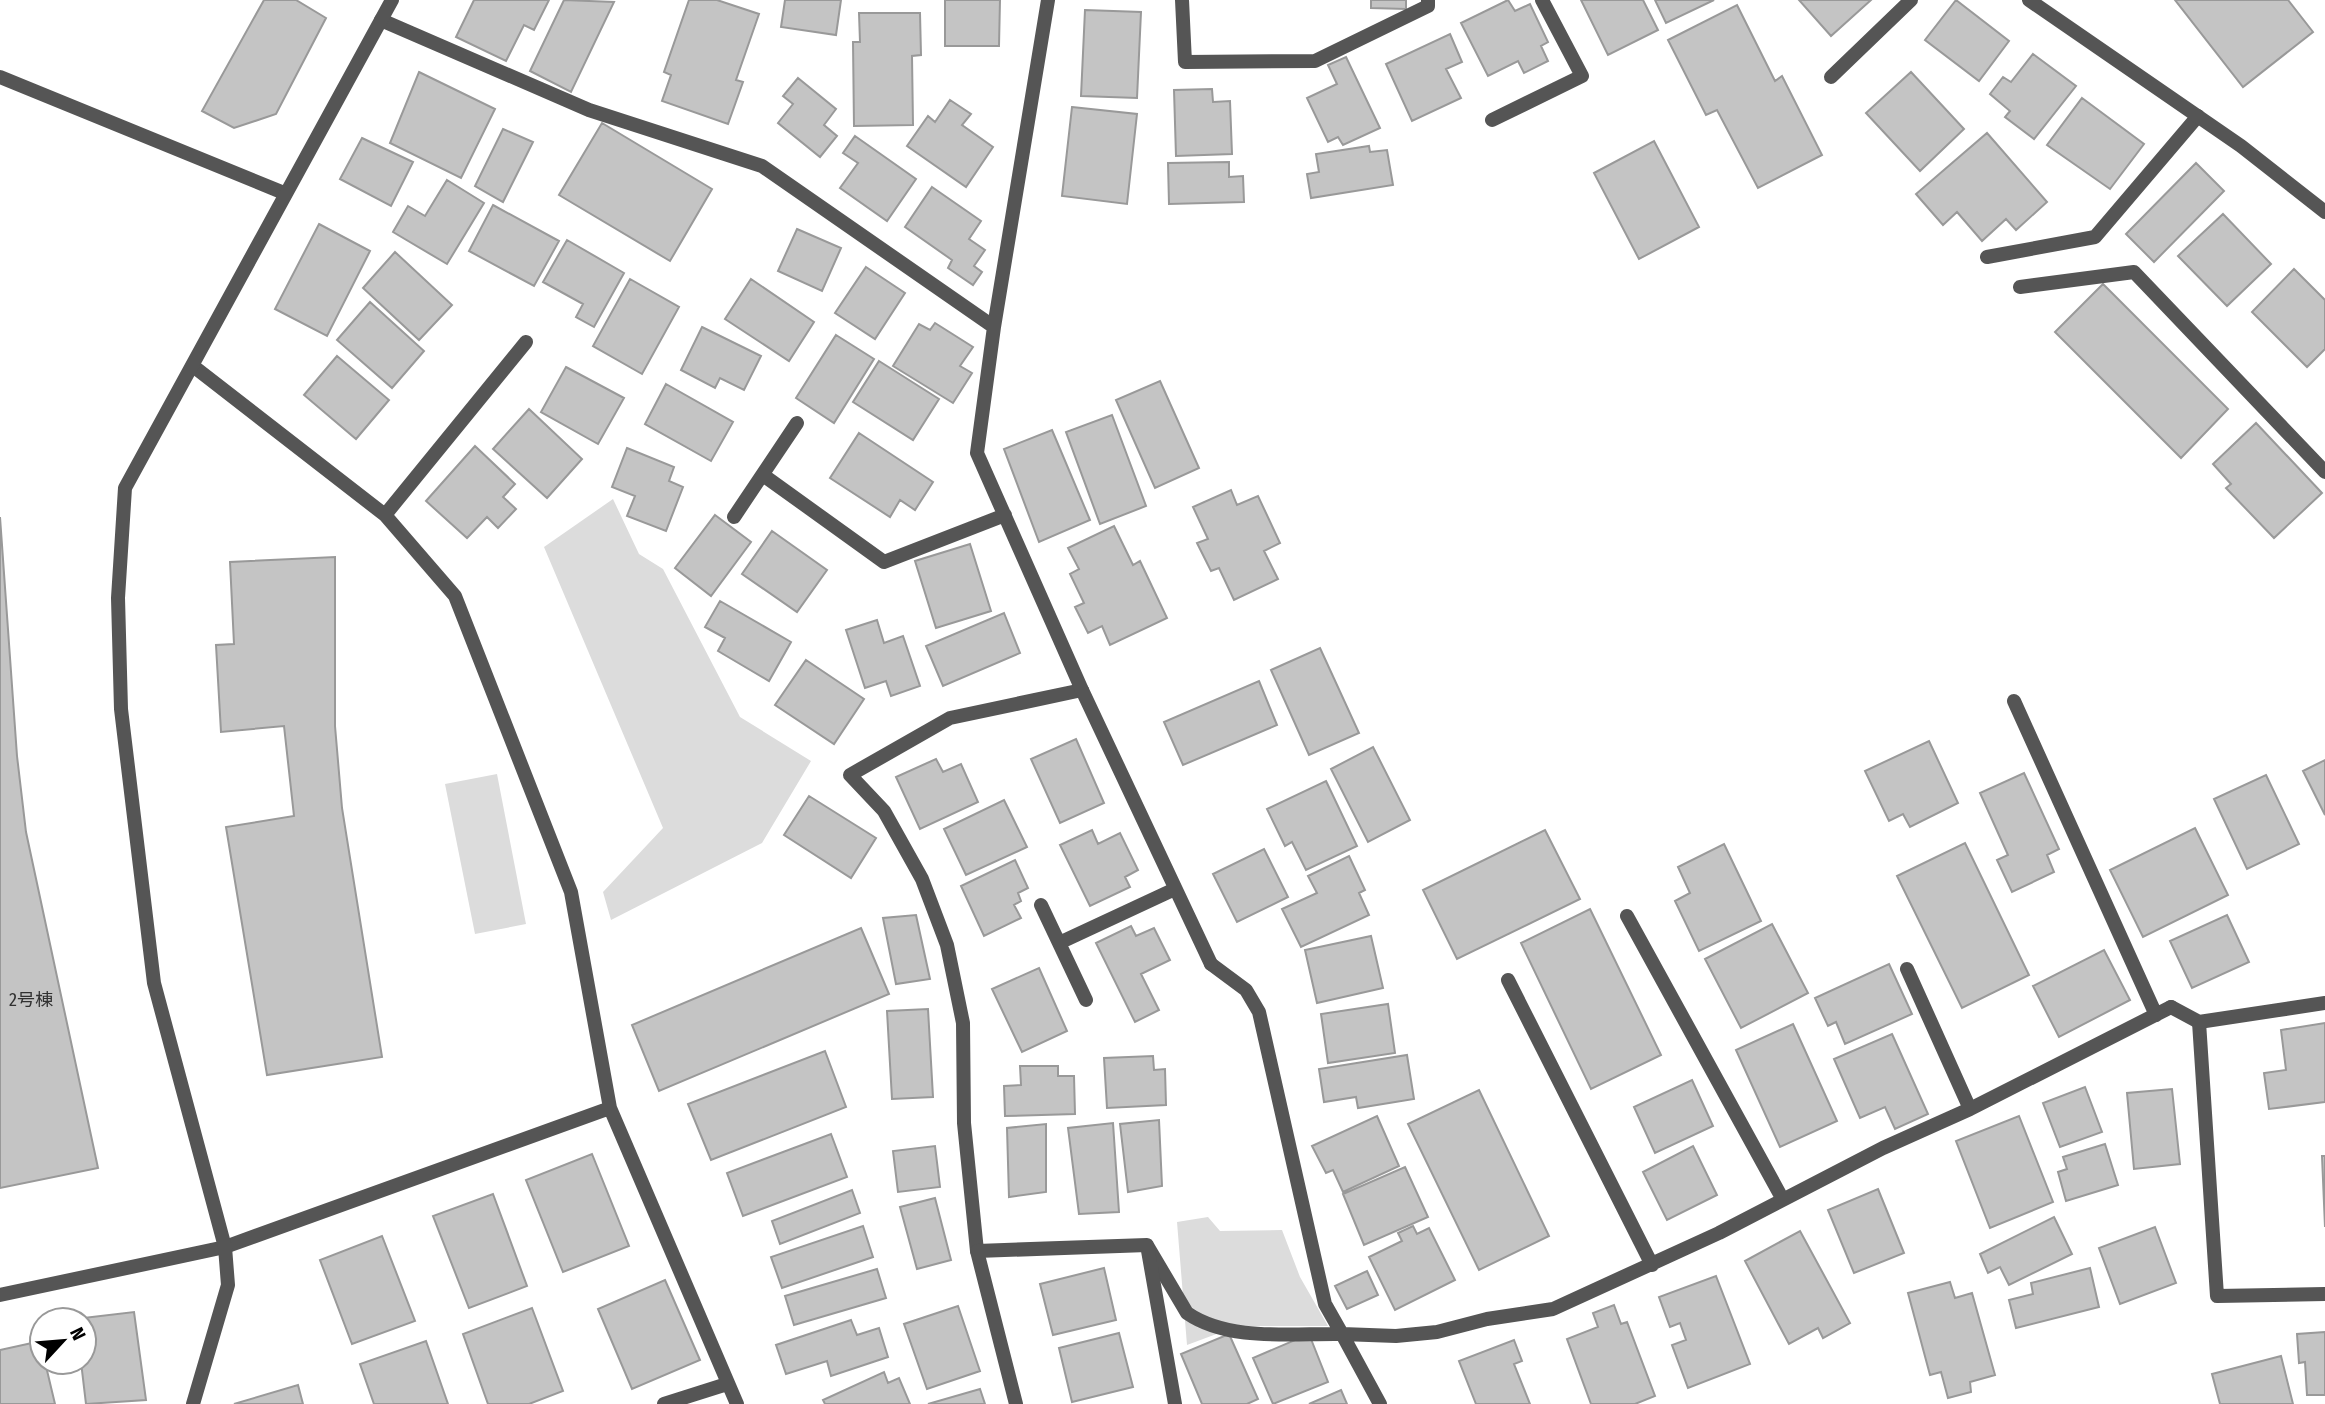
<svg xmlns="http://www.w3.org/2000/svg" width="2325" height="1404" font-family="'Fira Sans Condensed','Noto Sans JP',sans-serif">
	<style>
		.green { fill: #dcdcdc }
		.building { fill: #c4c4c4; stroke: #999; stroke-width: 2 }
		.lines { fill: none; stroke-linecap: round; stroke-linejoin: round }
		.service { stroke: #555; stroke-width: 14 }
		.minor { stroke: #555; stroke-width: 14 }
		.tertiary { stroke: #555; stroke-width: 14 }
		.labels { text-anchor: middle; stroke-width: 5; stroke-linejoin: round; paint-order: stroke }
		.number-label { font-size: 18px; fill: #313131 }
	</style>
	<rect width="100%" height="100%" fill="#fff"/>
	<path class="green" d="M613,499L639,554L663,569L740,717L811,761L762,843L611,920L603,892L663,828L544,547Z
		M497,774L526,924L475,934L445,784Z
		M1208,1217L1220,1231L1282,1230L1300,1277L1328,1326H1238L1187,1345L1177,1222Z"/>
	<path class="building" d="M264,0H296L326,18L276,114L234,128L202,111Z
		M474,0H549L534,30L524,25L506,61L456,37Z
		M564,0L614,2L571,92L530,71Z
		M689,0H717L759,14L736,80L743,82L728,124L662,101L671,75L664,72Z
		M785,0H841L836,35L781,27Z
		M945,0H1000L999,46H945Z
		M1371,0H1406V9L1371,8Z
		M1508,0L1515,11L1530,4L1548,42L1541,46L1548,61L1524,73L1518,61L1488,76L1461,23Z
		M1581,0H1643L1658,30L1608,55Z
		M1655,0H1714L1666,23Z
		M1799,0H1871L1831,36Z
		M1956,0L2009,41L1979,81L1925,40Z
		M2175,0H2288L2313,32L2243,87Z
		M1737,5L1775,81L1782,76L1822,155L1758,188L1717,110L1706,115L1668,40Z
		M1085,10L1141,12L1137,98L1081,96Z
		M859,13H920L921,55L912,56L913,125L854,126L853,42H860Z
		M1450,34L1462,62L1446,69L1461,98L1412,121L1386,64Z
		M2033,54L2076,86L2034,139L2005,117L2010,111L1990,94L2003,77L2011,82Z
		M1346,57L1380,128L1343,145L1338,137L1328,142L1307,98L1337,84L1328,65Z
		M419,72L495,109L461,178L390,143Z
		M1911,72L1964,129L1920,171L1866,113Z
		M798,78L836,109L824,125L837,136L820,157L778,123L793,104L783,96Z
		M1212,89L1213,102L1230,101L1232,154L1176,156L1174,90Z
		M2082,98L2144,144L2110,189L2047,145Z
		M950,100L971,114L962,125L993,147L966,187L907,146L928,116L935,122Z
		M1072,107L1137,114L1127,204L1062,196Z
		M602,123L712,189L670,261L559,195Z
		M503,129L533,142L503,202L475,186Z
		M1987,133L2047,202L2016,230L2006,219L1982,241L1957,212L1943,225L1916,194Z
		M855,136L916,179L887,221L840,188L858,163L843,153Z
		M362,138L413,162L391,206L340,179Z
		M1654,141L1699,227L1639,259L1594,173Z
		M1369,146L1370,152L1387,150L1393,185L1311,198L1307,174L1319,172L1316,154Z
		M1229,162V177L1243,176L1244,202L1169,204L1168,163Z
		M2196,163L2224,191L2154,262L2126,234Z
		M447,180L484,203L447,264L393,232L408,206L425,216Z
		M932,187L981,221L969,239L985,250L974,266L982,272L973,285L948,268L952,260L905,227Z
		M493,205L559,241L534,286L469,251Z
		M2223,214L2271,264L2227,306L2178,256Z
		M319,224L370,251L327,336L275,309Z
		M797,229L841,248L822,291L778,271Z
		M567,240L624,273L594,327L576,317L583,304L543,282Z
		M395,252L452,305L419,340L363,288Z
		M866,267L905,293L875,339L835,313Z
		M2294,269L2325,300V349L2307,367L2252,312Z
		M630,279L679,307L642,374L593,346Z
		M751,279L814,322L789,361L725,319Z
		M2103,284L2228,409L2181,458L2055,332Z
		M370,302L424,351L392,388L337,340Z
		M935,323L973,347L960,366L972,373L953,403L893,366L919,324L930,330Z
		M702,327L761,356L744,390L720,378L715,388L681,370Z
		M836,335L874,359L834,423L796,398Z
		M337,356L389,400L356,439L304,395Z
		M879,361L939,399L913,440L853,402Z
		M566,367L624,398L598,444L541,412Z
		M1160,381L1199,468L1155,488L1116,400Z
		M666,384L733,422L711,461L645,424Z
		M529,409L582,459L547,498L493,449Z
		M1112,415L1146,506L1100,524L1066,432Z
		M2256,423L2322,493L2274,538L2226,488L2231,484L2213,464Z
		M1052,430L1090,520L1039,542L1004,449Z
		M859,433L933,482L915,510L900,500L890,517L830,478Z
		M475,446L515,484L503,497L516,509L498,528L487,517L467,538L426,501Z
		M627,448L674,467L669,481L683,487L666,531L627,516L635,496L612,487Z
		M1231,490L1237,505L1258,496L1280,543L1264,551L1278,579L1234,600L1219,568L1211,571L1197,543L1208,539L1193,507Z
		M715,515L751,542L711,596L675,568Z
		M0,517L17,756L26,832L98,1168L0,1188Z
		M1114,526L1133,565L1140,561L1167,618L1110,645L1102,626L1088,633L1075,607L1084,603L1070,574L1079,569L1068,548Z
		M772,531L827,570L797,612L742,574Z
		M970,544L991,611L936,628L915,561Z
		M335,557V726L342,808L382,1057L267,1075L226,827L294,816L284,726L221,732L216,645L234,644L230,562Z
		M720,601L791,642L769,681L718,651L725,638L705,627Z
		M1004,613L1020,653L943,686L926,646Z
		M877,620L884,643L903,636L920,686L891,696L886,681L865,688L846,630Z
		M1320,648L1359,733L1309,755L1271,670Z
		M806,660L864,699L834,744L775,705Z
		M1259,681L1277,725L1183,765L1164,722Z
		M1076,739L1104,803L1060,823L1031,759Z
		M1929,741L1958,803L1910,827L1903,814L1889,821L1865,771Z
		M1373,747L1410,820L1368,842L1331,769Z
		M936,759L943,772L961,764L978,802L920,829L896,777Z
		M2325,760V815L2303,771Z
		M2024,773L2059,849L2047,855L2054,872L2012,892L1997,860L2008,855L1980,793Z
		M2266,775L2299,844L2247,869L2214,799Z
		M1326,781L1357,846L1306,870L1292,842L1285,846L1267,809Z
		M809,796L876,838L851,878L784,835Z
		M1004,800L1027,847L966,875L944,829Z
		M2195,828L2228,895L2143,937L2110,870Z
		M1092,830L1098,844L1120,833L1138,870L1125,877L1130,887L1090,906L1060,845Z
		M1545,830L1580,899L1457,959L1423,890Z
		M1965,843L2029,975L1962,1008L1897,876Z
		M1724,844L1761,921L1699,951L1675,901L1690,893L1678,867Z
		M1264,849L1288,897L1237,922L1213,874Z
		M1349,856L1365,890L1359,893L1369,915L1301,947L1282,909L1317,893L1308,876Z
		M1015,860L1028,888L1018,893L1021,901L1014,905L1021,918L984,936L961,886Z
		M1590,909L1661,1055L1591,1089L1521,943Z
		M916,915L930,979L896,984L883,918Z
		M2227,915L2249,962L2192,988L2170,941Z
		M1772,924L1808,993L1741,1028L1705,959Z
		M1131,926L1136,936L1154,928L1170,960L1141,974L1159,1010L1135,1022L1096,943Z
		M861,928L889,994L659,1091L632,1025Z
		M1371,936L1383,988L1317,1003L1305,950Z
		M2104,950L2130,1000L2059,1037L2033,986Z
		M1889,964L1912,1014L1845,1044L1836,1022L1828,1026L1815,998Z
		M1039,968L1067,1031L1022,1052L992,989Z
		M1388,1004L1395,1053L1328,1063L1321,1014Z
		M928,1009L933,1097L892,1099L887,1011Z
		M2325,1023V1102L2269,1109L2264,1073L2286,1070L2281,1030Z
		M1793,1024L1837,1121L1780,1147L1736,1050Z
		M1892,1034L1928,1114L1895,1129L1885,1107L1860,1118L1834,1059Z
		M825,1051L846,1107L711,1160L688,1104Z
		M1407,1055L1414,1099L1358,1108L1356,1097L1324,1102L1319,1069Z
		M1153,1056L1154,1070L1165,1069L1166,1105L1107,1108L1104,1058Z
		M1020,1066H1058V1076H1074L1075,1114L1005,1116L1004,1086L1021,1085Z
		M1692,1080L1713,1126L1655,1153L1634,1107Z
		M2085,1087L2102,1132L2060,1147L2043,1103Z
		M2172,1089L2180,1164L2134,1169L2127,1093Z
		M1479,1090L1549,1236L1479,1270L1408,1124Z
		M1377,1116L1399,1166L1343,1192L1333,1170L1326,1173L1312,1146Z
		M2019,1116L2053,1202L1990,1228L1956,1141Z
		M1159,1120L1162,1186L1128,1192L1120,1124Z
		M1113,1123L1119,1212L1079,1214L1068,1128Z
		M1046,1124V1192L1009,1197L1007,1128Z
		M831,1134L847,1177L743,1216L727,1173Z
		M2105,1144L2118,1185L2066,1201L2058,1172L2067,1169L2063,1157Z
		M935,1146L940,1187L898,1192L893,1151Z
		M1693,1146L1717,1195L1667,1220L1643,1172Z
		M592,1154L629,1246L563,1272L526,1180Z
		M2322,1156H2325V1227Z
		M1405,1167L1428,1217L1364,1245L1343,1194Z
		M1878,1189L1904,1253L1854,1273L1828,1210Z
		M852,1190L860,1213L780,1244L772,1221Z
		M493,1194L527,1286L469,1308L433,1216Z
		M935,1198L951,1260L917,1269L900,1207Z
		M2054,1217L2072,1254L2009,1285L2000,1267L1988,1273L1980,1254Z
		M863,1226L873,1257L782,1288L771,1257Z
		M1413,1226L1417,1234L1429,1228L1455,1280L1395,1310L1369,1257L1402,1241L1398,1233Z
		M2155,1227L2176,1283L2120,1304L2099,1248Z
		M1800,1231L1850,1323L1823,1338L1818,1328L1789,1344L1745,1261Z
		M382,1236L415,1321L352,1344L320,1260Z
		M1104,1268L1116,1320L1053,1335L1040,1284Z
		M2090,1268L2099,1307L2016,1328L2009,1300L2033,1294L2031,1283Z
		M877,1269L886,1298L794,1325L785,1296Z
		M1367,1271L1378,1295L1347,1309L1335,1286Z
		M1716,1276L1750,1364L1688,1388L1672,1345L1686,1340L1680,1323L1670,1327L1659,1297Z
		M665,1280L700,1360L632,1389L598,1309Z
		M1950,1282L1955,1298L1972,1293L1995,1375L1970,1382L1971,1392L1948,1398L1941,1372L1930,1375L1908,1293Z
		M1614,1305L1621,1324L1627,1322L1655,1396L1635,1404H1591L1567,1339L1598,1327L1593,1313Z
		M958,1306L980,1371L927,1389L904,1324Z
		M532,1308L563,1391L529,1404H488L463,1334Z
		M134,1312L146,1400L86,1404L81,1362H84V1320L75,1319Z
		M851,1320L857,1335L879,1328L888,1357L831,1376L827,1361L786,1374L776,1345Z
		M2325,1332V1395H2307L2305,1362L2299,1363L2297,1334Z
		M1119,1333L1133,1387L1072,1402L1059,1348Z
		M1229,1334L1258,1399L1247,1404H1202L1181,1354Z
		M1309,1334L1328,1382L1273,1404L1253,1358Z
		M1514,1340L1522,1361L1514,1364L1530,1404H1476L1459,1361Z
		M41,1341L42,1362H45L55,1404H0V1350Z
		M426,1341L448,1404H374L360,1364Z
		M2281,1356L2293,1404H2220L2212,1374Z
		M884,1372L888,1383L899,1378L910,1404H825L823,1400Z
		M298,1385L303,1404H234Z
		M980,1389L985,1404H928Z
		M1341,1390L1347,1404H1309Z"/>
	<g class="lines">
		<path class="service" d="M1182,0L1185,62L1315,61L1428,6V0
			M1831,77L1911,0
			M1492,120L1582,76L1542,0
			M1987,257L2095,237L2198,116
			M2020,287L2134,272L2325,472
			M2014,701L2156,1015
			M1627,916L1782,1198
			M1211,964L1246,990L1259,1012L1325,1304L1342,1334L1396,1336L1437,1332L1487,1319L1553,1309L1719,1233L1883,1148L1970,1109L2171,1007
			M1907,969L1970,1109
			M1508,980L1652,1265
			M2199,1022L2217,1296L2325,1294
			M1148,1247L1187,1313C1229,1342 1292,1333 1342,1334L1380,1404
			M977,1251L964,1123L963,1023L947,945L922,879L884,811L850,775L950,718L1082,690"/>
		<path class="minor" d="M1048,0L994,327L977,453L1082,690L1211,964
			M2029,0L2241,146L2325,212
			M381,20L589,110L762,166L994,327
			M0,77L284,193
			M193,366L385,515L455,596L571,892L610,1108L737,1404
			M763,475L884,562L1005,515
			M385,515L526,342
			M734,517L797,423
			M1041,905L1086,1000
			M1059,943L1175,889
			M2171,1007L2199,1022L2325,1003
			M0,1295L225,1247L610,1108
			M664,1404L727,1384
			M1016,1404L977,1251L1147,1245L1175,1404"/>
		<path class="tertiary" d="M193,1404L228,1285L225,1247L154,983L121,709L118,598L125,488L392,0"/>
	</g>
	<g class="labels">
		<g class="number-label">
			<text x="31" y="1006">2号棟</text>
		</g>
	</g>
	<g transform="translate(63 1341) rotate(64)"><circle r="33" fill="#ffffff" stroke="#999999" stroke-width="2"/>
	<path d="M0-5L12 26L0 18L-12 26Z" fill="#000000"/>
	<text y="-10" font-size="19" font-weight="bold" text-anchor="middle" fill="#000000">N</text>
	</g>
</svg>
